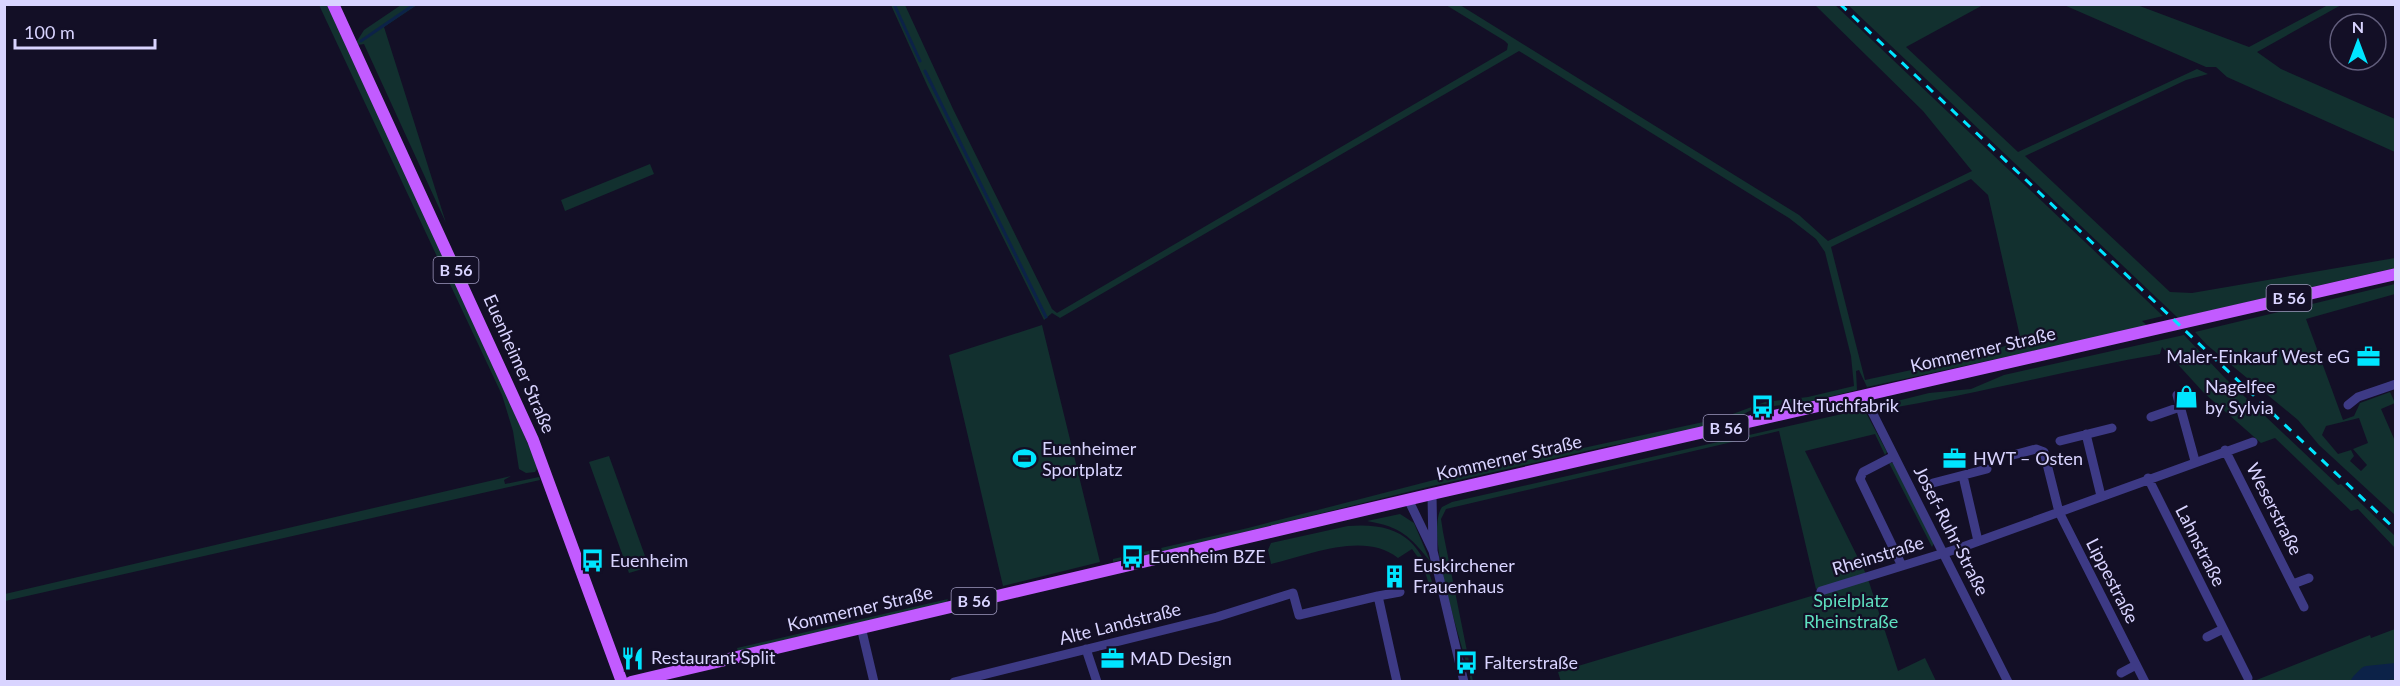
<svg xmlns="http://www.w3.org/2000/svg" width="2400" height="686" font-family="Lato,sans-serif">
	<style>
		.green { fill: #12302f; fill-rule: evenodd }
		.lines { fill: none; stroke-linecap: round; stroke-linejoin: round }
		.stream { stroke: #0c2248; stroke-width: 3 }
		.river { stroke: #0c2248; stroke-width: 16 }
		.minor { stroke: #3d3a85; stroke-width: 9 }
		.major { stroke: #c25bff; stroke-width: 12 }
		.rail { stroke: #00e5ff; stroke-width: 3; stroke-dasharray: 9 8; stroke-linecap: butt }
		.labels { text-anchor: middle; stroke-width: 4.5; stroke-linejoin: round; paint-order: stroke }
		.shield { fill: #130f26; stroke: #9e99be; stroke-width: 1.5 }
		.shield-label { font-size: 16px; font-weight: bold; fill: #d9d4ff }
		.street-label { font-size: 18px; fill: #d9d4ff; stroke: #130f26 }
		.poi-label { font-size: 18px; fill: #d9d4ff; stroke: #130f26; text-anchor: start }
		.park-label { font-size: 18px; fill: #5fe0c0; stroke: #130f26 }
	</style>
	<rect width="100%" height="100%" fill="#130f26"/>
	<path class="green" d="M1834,4L2163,316L2142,321L2148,326L1867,387L1859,370L1856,371L1857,390L1807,402L1765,407L1763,404L1734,419L1684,432L1604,447L1428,487L1147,556L1145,554L1113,562V559L1248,528L1434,480L1722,418L1765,402L1808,397L1854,386L1851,356L1825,252L1816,239L1789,218L1519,51L1060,318L1052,313L1044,320L927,85L891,5H905L953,109L1052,309L1057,313L1507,50L1508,44L1505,41L1446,5H1460L1799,215L1828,241L1972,171L1923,111L1815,5ZM1971,179L1988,195L2021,341L1967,358L1865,380L1831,247Z
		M319,5H327L488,352L538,467L535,472L526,473L519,469L513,431L502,395Z
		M401,5H417L384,27L446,223L364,44L358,45L357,41L364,30Z
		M1848,5H1983L1906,47L2018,152L2197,69L2208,74L2186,80L2025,156L2170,292L2192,293L2395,258V268L2178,318Z
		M2064,5H2137L2249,47L2328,5H2341L2257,52L2281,69L2395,119V152L2227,77L2216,67H2206Z
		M650,164L654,174L565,211L561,200Z
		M2395,284V294L2306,319L2343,420L2354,416L2360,403L2390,392L2395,403L2381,409L2395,441V515L2319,445L2298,420L2207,345L2195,332ZM2359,418L2368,443L2353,449L2367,465L2361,471L2350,461L2354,456L2351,450L2338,454L2322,435L2326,426Z
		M1042,325L1100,562L1003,586L949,355Z
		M2184,335L2226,379L2338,485L2341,484L2395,536V548L2358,509L2351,511L2275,438L2261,443L2204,393L2162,347L2160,354C2066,370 1974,395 1879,410L1877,406L1929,393L1971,389L2004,375Z
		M1864,409L1887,452L1885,455L1875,434L1805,451L1866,574L1816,589L1779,431L1446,509L1441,519L1443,532L1473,681H1471C1465,650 1423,535 1442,507L1452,502Z
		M609,456L649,567L629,573L589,462Z
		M1889,463H1893L1934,543L1932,547Z
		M511,476L504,480L505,484L539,477L540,480L5,601V594Z
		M1400,514L1414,523L1430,561C1409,536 1402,527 1367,521Z
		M1348,526C1400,522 1422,541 1434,589L1431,590L1422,563L1412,549L1398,558C1364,531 1310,555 1271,564L1268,550L1271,543Z
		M1868,579L1898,671L1925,658L1936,681L1561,682L1558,672Z
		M948,599L946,603L738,651L737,648Z
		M2395,629V681H2254L2370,635L2371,638Z"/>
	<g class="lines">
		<path class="stream" d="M894,4L920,61
			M361,41L415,4
			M925,71L1046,317"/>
		<path class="river" d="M2359,682L2367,674L2396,671"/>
		<path class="minor" d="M2177,395L2195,461
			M1864,396L2008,682
			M2348,405L2358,397L2396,384
			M2151,417L2180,407
			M2086,434L2101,496
			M2060,441L2112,428
			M2225,450L2304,607
			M2013,455L2036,449L2044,452L2059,512L2145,682
			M1894,456L1863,472L1860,479L1902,566
			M1963,476L1978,541
			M2148,478L2248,678
			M1933,483L1987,469
			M1432,494L1433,551
			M1408,499L1433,551L1464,682
			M2293,584L2309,578
			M1821,591L1957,549L2253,442
			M1378,596L1400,592
			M861,627L874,682
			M2207,637L2223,629
			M1086,649L1097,682
			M2121,673L2136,665
			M954,682L1217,617L1293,593L1299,615L1378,596L1397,682"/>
		<path class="major" d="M333,4L533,440L622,682
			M631,682L1432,494L2396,274"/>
		<path class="rail" d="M1840,4L2396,530"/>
	</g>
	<defs>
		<symbol id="office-bare" viewBox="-9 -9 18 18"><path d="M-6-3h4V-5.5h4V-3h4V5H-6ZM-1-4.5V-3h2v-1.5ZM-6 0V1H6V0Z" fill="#00e5ff" stroke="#130f26" stroke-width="2.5" paint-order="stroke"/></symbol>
		<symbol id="shop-bare" viewBox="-9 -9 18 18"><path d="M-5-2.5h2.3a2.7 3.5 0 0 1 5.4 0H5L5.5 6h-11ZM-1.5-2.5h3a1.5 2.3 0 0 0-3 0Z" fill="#00e5ff" stroke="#130f26" stroke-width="2.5" paint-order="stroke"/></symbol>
		<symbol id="bus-bare" viewBox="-9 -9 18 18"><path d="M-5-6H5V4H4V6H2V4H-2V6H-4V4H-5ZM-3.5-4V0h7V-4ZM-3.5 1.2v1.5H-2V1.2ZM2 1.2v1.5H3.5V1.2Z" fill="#00e5ff" stroke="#130f26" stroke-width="2.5" paint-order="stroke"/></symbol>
		<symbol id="stadium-bare" viewBox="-9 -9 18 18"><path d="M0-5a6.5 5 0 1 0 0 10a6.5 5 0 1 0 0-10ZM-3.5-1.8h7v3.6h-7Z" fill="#00e5ff" stroke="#130f26" stroke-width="2.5" paint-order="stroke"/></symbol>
		<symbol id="building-bare" viewBox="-9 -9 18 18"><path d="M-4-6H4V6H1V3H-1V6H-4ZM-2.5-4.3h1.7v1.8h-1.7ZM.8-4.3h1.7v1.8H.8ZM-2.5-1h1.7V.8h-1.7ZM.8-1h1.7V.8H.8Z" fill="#00e5ff" stroke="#130f26" stroke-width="2.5" paint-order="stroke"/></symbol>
		<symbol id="restaurant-bare" viewBox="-9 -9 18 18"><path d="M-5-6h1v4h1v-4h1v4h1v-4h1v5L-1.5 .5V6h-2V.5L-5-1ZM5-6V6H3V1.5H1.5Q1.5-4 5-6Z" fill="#00e5ff" stroke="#130f26" stroke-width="2.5" paint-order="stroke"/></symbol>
	</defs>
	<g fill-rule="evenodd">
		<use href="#office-bare" x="2352" y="340" width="33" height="33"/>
		<use href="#shop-bare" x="2170" y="380" width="33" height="33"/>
		<use href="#bus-bare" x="1746" y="390" width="33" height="33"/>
		<use href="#stadium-bare" x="1008" y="442" width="33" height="33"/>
		<use href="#office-bare" x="1938" y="442" width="33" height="33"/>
		<use href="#bus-bare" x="1116" y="540" width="33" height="33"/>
		<use href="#bus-bare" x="576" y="544" width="33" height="33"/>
		<use href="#building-bare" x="1378" y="560" width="33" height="33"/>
		<use href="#restaurant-bare" x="616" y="642" width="33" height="33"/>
		<use href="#office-bare" x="1096" y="642" width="33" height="33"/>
		<use href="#bus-bare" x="1450" y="646" width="33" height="33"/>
	</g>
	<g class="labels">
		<g class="shield">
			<rect x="433.5" y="257" width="45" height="26" rx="4.5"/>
			<rect x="2266.5" y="285" width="45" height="26" rx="4.5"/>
			<rect x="1703.5" y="415" width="45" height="26" rx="4.5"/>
			<rect x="951.5" y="588" width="45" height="26" rx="4.5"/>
		</g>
		<g class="shield-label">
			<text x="456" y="276">B 56</text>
			<text x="2289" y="304">B 56</text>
			<text x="1726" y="434">B 56</text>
			<text x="974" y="607">B 56</text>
		</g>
		<g class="street-label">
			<text transform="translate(1983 350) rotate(-13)" y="6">Kommerner Straße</text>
			<text transform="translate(519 364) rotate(66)" y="6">Euenheimer Straße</text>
			<text transform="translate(1509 458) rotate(-13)" y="6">Kommerner Straße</text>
			<text transform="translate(2274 509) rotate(63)" y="6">Weserstraße</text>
			<text transform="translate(1951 531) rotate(63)" y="6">Josef-Ruhr-Straße</text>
			<text transform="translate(2200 546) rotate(63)" y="6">Lahnstraße</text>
			<text transform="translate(1878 556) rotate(-17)" y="6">Rheinstraße</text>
			<text transform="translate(2112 581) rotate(63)" y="6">Lippestraße</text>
			<text transform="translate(860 609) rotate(-13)" y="6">Kommerner Straße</text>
			<text transform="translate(1120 624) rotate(-14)" y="6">Alte Landstraße</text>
		</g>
		<g class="poi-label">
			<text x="2350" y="363" text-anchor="end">Maler-Einkauf West eG</text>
			<text x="2205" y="393">Nagelfee<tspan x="2205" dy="21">by Sylvia</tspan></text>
			<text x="1780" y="412">Alte Tuchfabrik</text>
			<text x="1042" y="455">Euenheimer<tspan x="1042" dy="21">Sportplatz</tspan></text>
			<text x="1973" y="465">HWT – Osten</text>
			<text x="1150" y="563">Euenheim BZE</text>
			<text x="610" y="567">Euenheim</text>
			<text x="1413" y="572">Euskirchener<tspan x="1413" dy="21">Frauenhaus</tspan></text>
			<text x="651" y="664">Restaurant Split</text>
			<text x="1130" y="665">MAD Design</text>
			<text x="1484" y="669">Falterstraße</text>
		</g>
		<g class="park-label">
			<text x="1851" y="607">Spielplatz<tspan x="1851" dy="21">Rheinstraße</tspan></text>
		</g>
	</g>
	<rect width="2400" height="686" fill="none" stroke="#d9d4ff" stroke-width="12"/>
	<g transform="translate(2358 42)"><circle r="28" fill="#130f26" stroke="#625e7d" stroke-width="1.5"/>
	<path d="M0-4.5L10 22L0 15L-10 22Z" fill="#00e5ff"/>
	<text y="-9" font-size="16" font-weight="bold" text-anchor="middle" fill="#d9d4ff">N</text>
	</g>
	<path d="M15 39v9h140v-9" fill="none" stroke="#d9d4ff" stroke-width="3"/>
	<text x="24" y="39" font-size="18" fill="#d9d4ff" stroke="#130f26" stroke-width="4.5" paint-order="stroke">100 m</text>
</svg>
